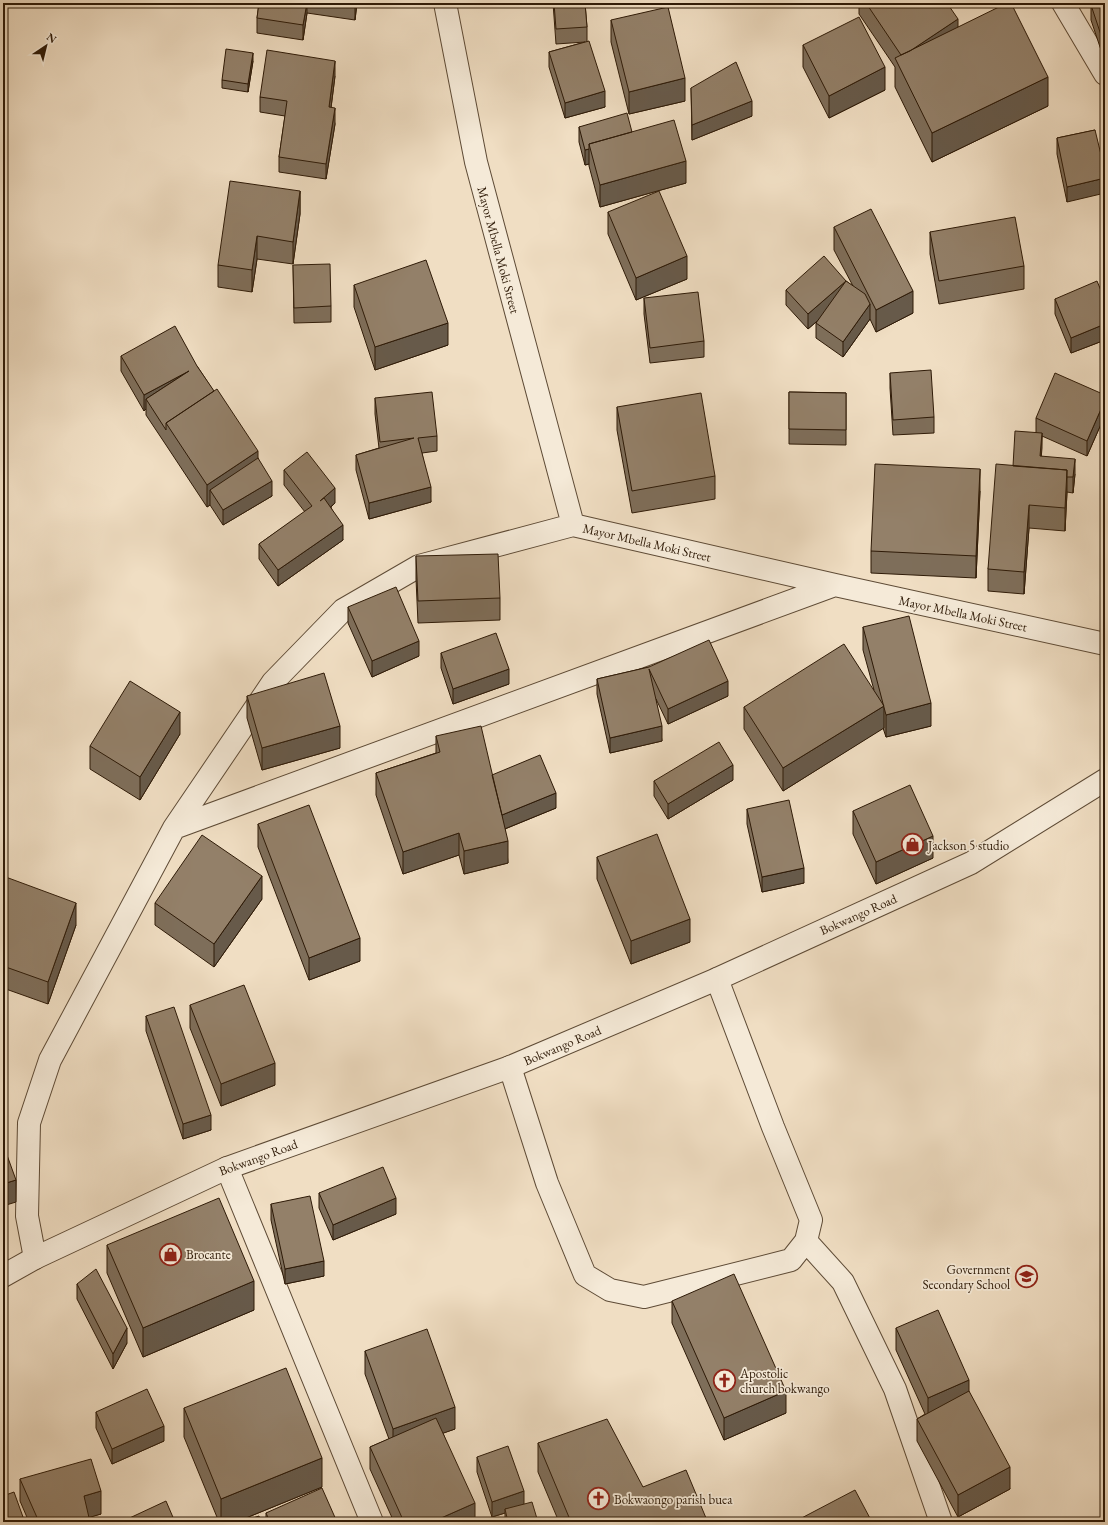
<svg xmlns="http://www.w3.org/2000/svg" width="1108" height="1525" font-family="'EB Garamond',serif">
	<style>
		.lines { fill: none; stroke-linecap: round; stroke-linejoin: round }
		.minor-casing { stroke: #5e4b36; stroke-width: 24 }
		.tertiary-casing { stroke: #5e4b36; stroke-width: 24 }
		.minor { stroke: #f5ead8; stroke-width: 22 }
		.tertiary { stroke: #f5ead8; stroke-width: 22 }
		.wall { fill: #7e6e5a; stroke: #2e1a07 }
		.shaded-wall { fill: #675a4a; stroke: #2e1a07 }
		.building { fill: #938069; stroke: #2e1a07 }
		.labels { text-anchor: middle; stroke-width: 3.5; stroke-linejoin: round; paint-order: stroke }
		.street-label { font-size: 13px; fill: #2e1a07; stroke: #f5ead8 }
		.poi-label { font-size: 13px; fill: #2e1a07; stroke: #f5ead8; text-anchor: start }
	</style>
	<rect width="100%" height="100%" fill="#f0dec3"/>
	<filter id="stains"><feTurbulence type="fractalNoise" baseFrequency=".005" numOctaves="4"/><feColorMatrix values="0 0 0 0 .2 0 0 0 0 .09 0 0 0 0 .02 0 0 0 .5 -.17"/></filter>
	<radialGradient id="worn" r=".72"><stop offset=".6" stop-color="#630" stop-opacity="0"/><stop offset="1" stop-color="#630" stop-opacity=".3"/></radialGradient>
	<g class="lines">
		<defs>
			<path id="minor" d="M445,3L476,162L573,525L835,585L1105,644
				M1063,3L1105,74
				M174,828L835,585
				M510,1067L547,1183L585,1275L610,1290L644,1297L791,1260L806,1241L811,1220L773,1127L717,979
				M227,1168L372,1522
				M806,1241L843,1282L895,1389L941,1522
				M35,1258L27,1216L29,1123L50,1060L174,828L273,682L343,610L419,566L573,525"/>
			<path id="tertiary" d="M3,1276L35,1258L227,1168L510,1067L717,979L971,863L1105,780"/>
		</defs>
		<use href="#minor" class="minor-casing"/>
		<use href="#tertiary" class="tertiary-casing"/>
		<use href="#minor" class="minor"/>
		<use href="#tertiary" class="tertiary"/>
	</g>
	<path class="wall" d="M259,3H357L355,20L307,13L303,40L257,33V18Z
		M553,3H585L587,27V41L605,107L565,118L549,67V52L585,42L556,44Z
		M859,3H947L958,27L1048,106L932,162L895,87V67L859,14Z
		M1105,3V49L1101,50L1091,20V5Z
		M611,20L685,101L629,114L611,42Z
		M803,45L885,90L829,118L803,67Z
		M253,61L248,92L222,88V80Z
		M335,76L331,108L335,124L326,179L279,172V157L285,116L260,112V97Z
		M691,88L752,116L692,140Z
		M579,127L632,132L686,183L600,207L589,166V164L585,165L579,142Z
		M1095,130L1067,202L1057,154V138Z
		M300,191V214L293,264L257,259L252,292L218,287V265Z
		M608,212L687,279L636,300L608,234Z
		M834,227L913,313L876,332L870,319L843,357L816,338V323L817,321L808,329L786,305V290L846,281L853,286L834,250Z
		M930,232L1024,266V289L939,304L930,254Z
		M293,265L331,306V322L294,323Z
		M354,285L448,345L375,370L354,307Z
		M644,298L704,341V357L650,363L644,314Z
		M1055,299L1105,300V340L1071,353L1055,314Z
		M121,356L197,366L258,458L272,496L223,525L210,505L207,507L166,445L146,415V409L144,411L121,371Z
		M890,373L934,417V433L893,435L890,388Z
		M789,392L846,393V445L789,444Z
		M1105,395V415L1087,456L1042,436L1041,456L1075,474L1073,493L1067,492L1065,531L1029,528L1024,594L988,591V569L1013,466L1036,433V418Z
		M375,398L437,436V451L422,453L431,502L369,519L356,470V455L379,448L375,414Z
		M617,407L715,476V499L632,513L617,430Z
		M284,470L335,503L331,507L343,540L278,586L259,559V544L305,512L284,485Z
		M980,491L976,578L871,573V551Z
		M416,556L500,598V620L418,623L416,579Z
		M348,607L419,656L372,677L348,623Z
		M863,627L931,726L886,737L883,728L783,791L744,729V707L874,690L863,650Z
		M441,653L509,684L453,704L441,668Z
		M649,667L728,696L668,724L656,699L662,741L610,753L597,694V679Z
		M247,696L340,748L262,770L247,718Z
		M180,734L140,800L90,769V746Z
		M436,736L492,775L556,808L505,829L508,863L464,874L459,855L403,874L376,795V773L436,753Z
		M733,780L668,819L654,796V781Z
		M747,809L804,883L762,892L747,824Z
		M853,811L933,858L876,884L853,834Z
		M258,824L360,961L309,980L258,847Z
		M597,857L690,942L631,964L597,879Z
		M3,876L76,925L48,1004L3,988Z
		M262,899L214,967L155,925V903Z
		M190,1005L275,1085L221,1106L190,1028Z
		M146,1016L211,1130L183,1139L146,1031Z
		M319,1193L396,1214L333,1240L319,1208Z
		M271,1204L324,1276L285,1284L271,1220Z
		M107,1245L254,1310L143,1357L107,1273Z
		M77,1284L127,1343L113,1369L77,1299Z
		M672,1301L786,1413L724,1440L672,1323Z
		M896,1328L969,1392L1010,1489L958,1517L917,1441V1419L925,1414L896,1350Z
		M365,1351L455,1429L443,1433L475,1522H394L370,1469V1447L389,1439L365,1374Z
		M184,1408L322,1487L236,1522H219L184,1437Z
		M96,1412L164,1441L112,1464L96,1428Z
		M538,1443L643,1487L706,1522H559L538,1472Z
		M477,1457L524,1504L538,1522H505V1513L492,1517L477,1472Z
		M20,1479L101,1514L89,1517L90,1522H29L20,1501Z
		M266,1513L337,1522H266Z"/>
	<path class="shaded-wall" d="M307,3V13L303,40V25Z
		M355,3H357L355,20Z
		M958,19V41L902,56Z
		M1105,33V49L1101,50V35Z
		M253,53V61L248,92V84Z
		M335,61V76L329,123V107Z
		M885,67V90L829,118V96Z
		M1048,77V106L932,162V133Z
		M685,78V101L629,114V92Z
		M605,91V107L565,118V103Z
		M752,101V116L692,140V125Z
		M335,108V124L326,179V164Z
		M589,149V164L585,165V150Z
		M686,161V183L600,207V185Z
		M1105,178V193L1067,202V187Z
		M300,191V214L293,264V242Z
		M257,236V259L252,292V270Z
		M687,256V279L636,300V278Z
		M846,281V296L808,329V314Z
		M913,291V313L876,332V310Z
		M870,304V319L843,357V342Z
		M448,323V345L375,370V347Z
		M1105,324V340L1071,353V338Z
		M189,371L146,399V409L144,411V395Z
		M1105,400V415L1087,456V441Z
		M1042,433V448L1040,471V456Z
		M258,451V474L210,490V505L207,507V485Z
		M1075,459V474L1073,493V477Z
		M980,469V491L976,578V556Z
		M1067,470V492L1065,531V508Z
		M272,481V496L223,525V510Z
		M431,487V502L369,519V503Z
		M335,488V503L320,516V501Z
		M1029,505V528L1024,594V572Z
		M343,525V540L278,586V570Z
		M419,641V656L372,677V661Z
		M509,669V684L453,704V689Z
		M728,681V696L668,724V709Z
		M931,703V726L886,737V715Z
		M884,706V728L783,791V768Z
		M180,712V734L140,800V777Z
		M340,726V748L262,770V748Z
		M662,726V741L610,753V738Z
		M733,765V780L668,819V804Z
		M556,793V808L502,830V815Z
		M459,833V855L403,874V852Z
		M933,836V858L876,884V862Z
		M508,841V863L464,874V851Z
		M804,868V883L762,892V877Z
		M262,876V899L214,967V944Z
		M76,903V925L48,1004V982Z
		M690,919V942L631,964V941Z
		M360,938V961L309,980V958Z
		M275,1063V1085L221,1106V1084Z
		M211,1115V1130L183,1139V1124Z
		M16,1180V1202L3,1206V1184Z
		M396,1198V1214L333,1240V1225Z
		M324,1261V1276L285,1284V1269Z
		M254,1281V1310L143,1357V1328Z
		M127,1328V1343L113,1369V1354Z
		M969,1380V1402L928,1420V1398Z
		M786,1391V1413L724,1440V1418Z
		M455,1407V1429L393,1451V1429Z
		M164,1426V1441L112,1464V1449Z
		M322,1458V1487L236,1522H221V1499Z
		M1010,1467V1489L958,1517V1495Z
		M101,1491V1514L84,1519V1496Z
		M524,1491V1507L505,1509V1513L492,1517V1502Z
		M475,1503V1522H432Z
		M23,1517V1522H10Z
		M706,1518V1522H698Z"/>
	<path class="building" d="M259,3H307L303,25L257,18Z
		M342,3H355V5Z
		M554,3H585L587,27L556,29Z
		M866,3H947L958,19L910,51L901,55Z
		M1007,3H1011L1048,77L932,133L895,58Z
		M1097,3H1105V33L1101,35L1091,5Z
		M668,7L685,78L629,92L611,20Z
		M859,17L885,67L829,96L803,45Z
		M589,41L605,91L565,103L549,52Z
		M226,49L253,53L248,84L222,80Z
		M267,50L335,61L329,107L335,108L326,164L279,157L287,101L260,97Z
		M736,62L752,101L692,125L691,88Z
		M627,113L632,132L589,144V149L585,150L579,127Z
		M674,120L686,161L600,185L589,144Z
		M1095,130L1105,171V178L1067,187L1057,138Z
		M230,181L300,191L293,242L257,236L252,270L218,265Z
		M659,191L687,256L636,278L608,212Z
		M871,209L913,291L876,310L834,227Z
		M1015,217L1024,266L939,281L930,232Z
		M824,256L846,281L808,314L786,290Z
		M426,260L448,323L375,347L354,285Z
		M330,264L331,306L294,308L293,265Z
		M846,281L865,294L870,304L843,342L816,323Z
		M1097,281L1105,300V324L1071,338L1055,299Z
		M698,292L704,341L650,348L644,298Z
		M175,326L197,366L214,391L166,423V430L146,399L189,371L144,395L121,356Z
		M931,370L934,417L893,420L890,373Z
		M1055,373L1105,395V400L1087,441L1036,418Z
		M217,389L258,451L207,485L166,423Z
		M432,392L437,436L418,438L431,487L369,503L356,455L414,438L380,442L375,398Z
		M789,392L846,393V430L789,429Z
		M701,393L715,476L632,491L617,407Z
		M1015,431L1042,433L1040,456L1075,459L1073,477H1067V470L1013,466Z
		M307,452L335,488L320,501L324,498L343,525L278,570L259,544L312,506L284,470Z
		M258,458L272,481L223,510L210,490Z
		M875,464L980,469L976,556L871,551Z
		M996,464L1067,470L1065,508L1029,505L1024,572L988,569Z
		M498,554L500,598L418,601L416,556Z
		M396,587L419,641L372,661L348,607Z
		M909,616L931,703L886,715L863,627Z
		M496,633L509,669L453,689L441,653Z
		M709,640L728,681L668,709L649,669L662,726L610,738L597,679L649,667Z
		M844,644L884,706L783,768L744,707Z
		M324,673L340,726L262,748L247,696Z
		M130,681L180,712L140,777L90,746Z
		M481,726L508,841L464,851L459,833L403,852L376,773L440,752L436,736Z
		M719,742L733,765L668,804L654,781Z
		M540,755L556,793L502,815L492,775Z
		M910,785L933,836L876,862L853,811Z
		M789,800L804,868L762,877L747,809Z
		M309,805L360,938L309,958L258,824Z
		M657,834L690,919L631,941L597,857Z
		M202,835L262,876L214,944L155,903Z
		M3,876L76,903L48,982L3,966Z
		M244,985L275,1063L221,1084L190,1005Z
		M174,1007L211,1115L183,1124L146,1016Z
		M3,1144L16,1180L3,1184Z
		M383,1167L396,1198L333,1225L319,1193Z
		M310,1196L324,1261L285,1269L271,1204Z
		M219,1198L254,1281L143,1328L107,1245Z
		M96,1269L127,1328L113,1354L77,1284Z
		M734,1274L786,1391L724,1418L672,1301Z
		M938,1310L969,1380L928,1398L896,1328Z
		M427,1329L455,1407L393,1429L365,1351Z
		M286,1368L322,1458L221,1499L184,1408Z
		M147,1389L164,1426L112,1449L96,1412Z
		M969,1391L1010,1467L958,1495L917,1419Z
		M436,1418L475,1503L432,1522H404L370,1447Z
		M607,1419L643,1487L686,1470L706,1518L698,1522H571L538,1443Z
		M508,1446L524,1491L492,1502L477,1457Z
		M91,1459L101,1491L84,1496L90,1522H39L20,1479Z
		M322,1488L337,1522H270L266,1513Z
		M855,1490L872,1522H794Z
		M14,1492L23,1517L10,1522H3V1496Z
		M166,1501L175,1522H121Z
		M532,1502L538,1522H508L505,1509Z
		M259,1516L261,1522H240Z"/>
	<defs>
		<symbol id="shop-ring" viewBox="-11 -11 22 22"><circle r="9.5" fill="#f5ead8" stroke="#8f2418" stroke-width="1.5"/><path d="M-5-2.5h2.3a2.7 3.5 0 0 1 5.4 0H5L5.5 6h-11ZM-1.5-2.5h3a1.5 2.3 0 0 0-3 0Z" fill="#8f2418"/></symbol>
		<symbol id="school-ring" viewBox="-11 -11 22 22"><circle r="9.5" fill="#f5ead8" stroke="#8f2418" stroke-width="1.5"/><path d="M0-5L7-2L0 1L-7-2ZM-4 1L0 2.5L4 1V4Q0 6-4 4Z" fill="#8f2418"/></symbol>
		<symbol id="church-ring" viewBox="-11 -11 22 22"><circle r="9.5" fill="#f5ead8" stroke="#8f2418" stroke-width="1.5"/><path d="M-1.2-6h2.4v3.5h3.3v2.4h-3.3V6h-2.4V-.1h-3.3v-2.4h3.3Z" fill="#8f2418"/></symbol>
	</defs>
	<g fill-rule="evenodd">
		<use href="#shop-ring" x="900" y="832" width="25" height="25"/>
		<use href="#shop-ring" x="158" y="1242" width="25" height="25"/>
		<use href="#school-ring" x="1014" y="1264" width="25" height="25"/>
		<use href="#church-ring" x="712" y="1368" width="25" height="25"/>
		<use href="#church-ring" x="586" y="1486" width="25" height="25"/>
	</g>
	<g class="labels">
		<g class="street-label">
			<text transform="translate(499 250) rotate(75)" y="5">Mayor Mbella Moki Street</text>
			<text transform="translate(647 542) rotate(13)" y="5">Mayor Mbella Moki Street</text>
			<text transform="translate(963 613) rotate(12)" y="5">Mayor Mbella Moki Street</text>
			<text transform="translate(858 914) rotate(-24)" y="5">Bokwango Road</text>
			<text transform="translate(562 1045) rotate(-23)" y="5">Bokwango Road</text>
			<text transform="translate(258 1157) rotate(-20)" y="5">Bokwango Road</text>
		</g>
		<g class="poi-label">
			<text x="928" y="850">Jackson 5 studio</text>
			<text x="186" y="1259">Brocante</text>
			<text x="1010" y="1274" text-anchor="end">Government<tspan x="1010" dy="15">Secondary School</tspan></text>
			<text x="740" y="1378">Apostolic<tspan x="740" dy="15">church bokwango</tspan></text>
			<text x="614" y="1504">Bokwaongo parish buea</text>
		</g>
	</g>
	<rect width="1108" height="1525" fill="none" stroke="#f0dec3" stroke-width="16"/>
	<rect x="4" y="4" width="1100" height="1517" fill="none" stroke="#2e1a07" stroke-width="2"/>
	<rect x="8" y="8" width="1092" height="1509" fill="none" stroke="#2e1a07"/>
	<g transform="translate(46 46) rotate(35)" stroke="#f5ead8" stroke-width="3" paint-order="stroke">
	<path d="M0-3L7 15L0 10L-7 15Z" fill="#2e1a07"/>
	<text y="-6" font-size="11" font-weight="bold" text-anchor="middle" fill="#2e1a07">N</text>
	</g>
	<rect width="100%" height="100%" filter="url(#stains)"/>
	<rect width="100%" height="100%" fill="url(#worn)"/>
</svg>
